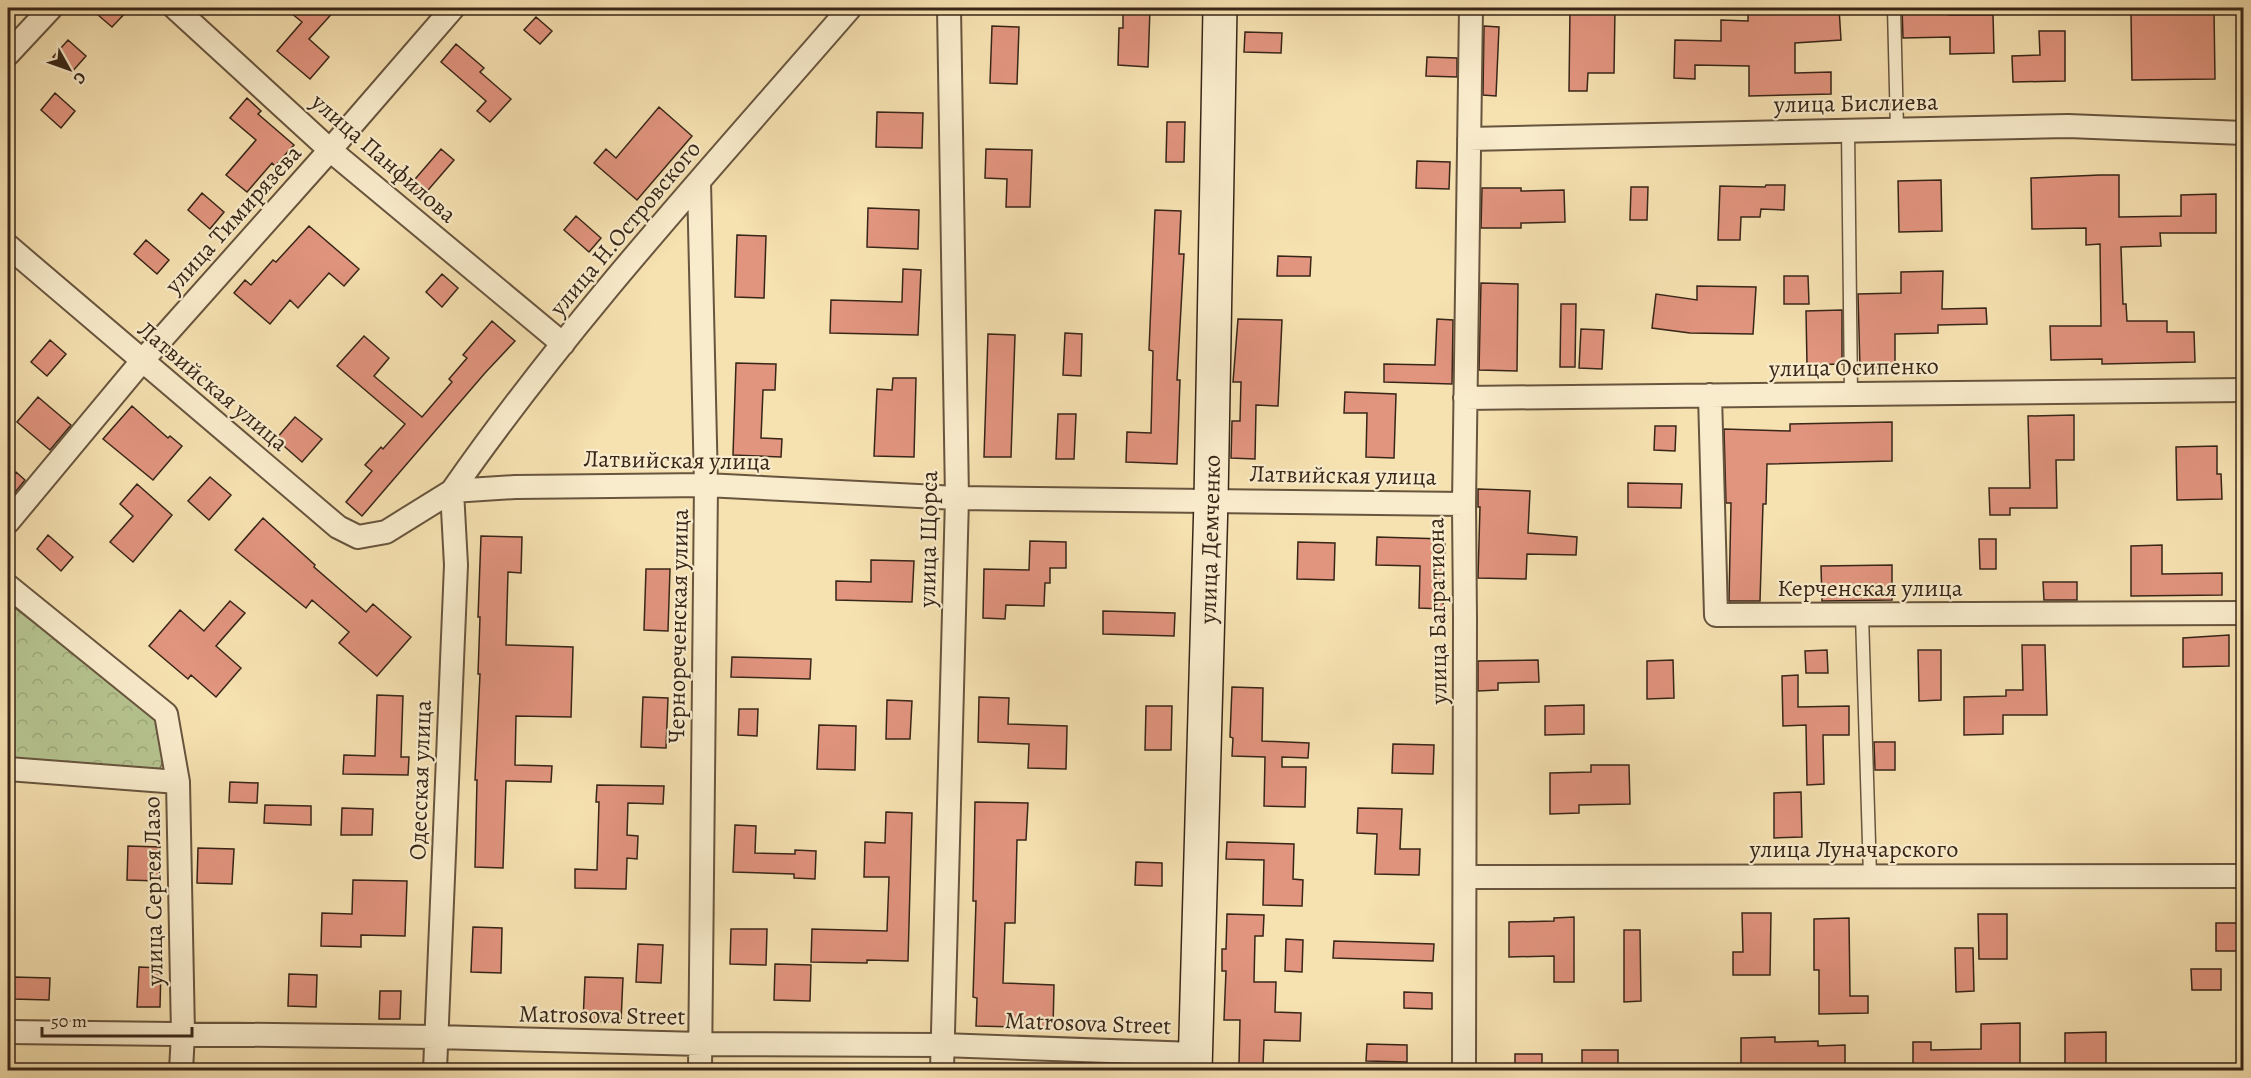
<svg xmlns="http://www.w3.org/2000/svg" width="2251" height="1078" font-family="Alegreya,serif">
	<style>
		.park { fill: url(#park-crowns); stroke: #777554; stroke-width: 1.5 }
		.building { fill: #e1947e; stroke: #382618; stroke-width: 1.5 }
		.lines { fill: none; stroke-linecap: round; stroke-linejoin: round }
		.lane-casing { stroke: #68553e; stroke-width: 15 }
		.street-casing { stroke: #68553e; stroke-width: 26 }
		.secondary-casing { stroke: #382618; stroke-width: 36 }
		.lane { stroke: #f9eccc; stroke-width: 12 }
		.street { stroke: #f9eccc; stroke-width: 22 }
		.secondary { stroke: #f9eccc; stroke-width: 33 }
		.labels { text-anchor: middle; stroke-width: 4.5; stroke-linejoin: round; paint-order: stroke }
		.street-label { font-size: 24px; fill: #382618; stroke: #f9eccc }
	</style>
	<defs>
		<pattern id="park-crowns" width="20" height="18" patternUnits="userSpaceOnUse" patternTransform="scale(1.5)"><rect width="20" height="18" fill="#b6c490"/><path d="M2 6a3 3 0 1 1 6 0M12 15a3 3 0 1 1 6 0" fill="none" stroke="#9da87b"/></pattern>
	</defs>
	<rect width="100%" height="100%" fill="#f6e1b1"/>
	<filter id="stains"><feTurbulence type="fractalNoise" baseFrequency=".00333" numOctaves="4"/><feColorMatrix values="0 0 0 0 .2 0 0 0 0 .09 0 0 0 0 .02 0 0 0 .5 -.17"/></filter>
	<radialGradient id="worn" r=".72"><stop offset=".6" stop-color="#630" stop-opacity="0"/><stop offset="1" stop-color="#630" stop-opacity=".3"/></radialGradient>
	<path class="park" d="M8,603L151,711L169,750L159,770L8,761Z"/>
	<path class="building" d="M90,8H130L112,27Z
		M285,8H337L309,39L329,57L310,79L277,51L302,22Z
		M1123,8H1150L1148,67L1118,65L1119,28H1123Z
		M1570,8H1615L1614,73H1588L1587,91H1569Z
		M1748,8H1839L1841,40L1795,43V73L1831,72V94L1749,96V66L1695,65V79L1674,78L1675,40L1721,41V20L1748,21Z
		M1902,8H1949V15H1993L1994,53L1950,54V37L1903,38Z
		M2172,10H2214L2215,79L2132,80L2131,14H2172Z
		M536,17L552,31L540,44L524,30Z
		M992,26L1019,27L1017,84L990,83Z
		M1484,26L1499,27L1496,96L1483,95Z
		M2039,31H2065V81L2013,82L2012,56L2040,55Z
		M1245,32L1282,33L1281,53L1244,52Z
		M68,40L86,56L71,73L53,57Z
		M456,44L484,68L480,72L511,99L490,122L477,111L486,101L441,62Z
		M1427,57L1457,58V77L1426,76Z
		M55,93L75,111L61,128L41,110Z
		M247,98L261,111L258,114L294,145L275,166L272,163L247,192L226,175L256,140L230,118Z
		M659,107L692,136L637,200L594,163L606,149L616,158Z
		M877,112L923,113L922,148L876,147Z
		M1167,122H1185L1184,162H1166Z
		M441,149L454,160L423,196L410,185Z
		M986,149L1032,150L1030,207H1006L1007,179L985,178Z
		M1417,161L1450,162L1449,189L1416,188Z
		M2100,175H2119V217L2181,216V195L2216,194V233H2160L2161,246L2121,247L2123,304H2126L2127,321H2167V332H2194L2195,362L2102,364V359L2051,360L2050,326H2101L2100,244L2086,245V228L2032,229L2031,178Z
		M1941,180L1942,231L1899,232L1898,181Z
		M1766,185H1785L1784,210L1761,209L1760,217H1741L1740,240H1718L1720,186L1765,187Z
		M1631,187H1648L1647,220H1630Z
		M1482,188H1521V191L1564,190L1565,222L1521,223V228H1481Z
		M202,193L224,212L210,229L188,210Z
		M868,208L919,210L918,249L867,247Z
		M1155,210L1181,211L1179,254H1184L1177,380H1180L1177,464L1126,462L1127,432L1151,433L1153,351L1149,350Z
		M576,216L601,238L589,252L564,230Z
		M309,226L359,269L344,286L329,273L298,308L290,300L270,324L234,293L245,280L251,285L273,260L276,262Z
		M737,235L766,236L764,298L735,297Z
		M146,240L169,260L157,274L134,254Z
		M1278,256L1311,257L1310,276H1277Z
		M903,269L921,270L918,335L830,333L831,300L902,302Z
		M1943,271L1942,309L1986,308L1987,324L1938,325V333L1895,334V367L1860,368L1858,294L1901,293V272Z
		M442,274L458,288L442,307L426,292Z
		M1784,276H1808L1809,304H1784Z
		M1481,283L1518,284L1517,371L1479,370Z
		M1697,286L1756,287L1753,334L1690,333L1652,328L1656,294L1697,300Z
		M1561,304H1576L1575,367H1560Z
		M1842,310V364L1807,365L1806,311Z
		M1238,319L1282,320L1278,406L1256,405L1255,459L1231,458L1232,421H1240L1241,382H1233Z
		M1437,319L1453,320L1452,384L1384,382V364L1435,365Z
		M492,321L515,341L485,373L362,516L346,502L372,471L365,465L381,447L383,449L405,424L337,366L364,336L389,358L374,376L422,417L452,382L449,379L467,358L463,355Z
		M1581,329L1604,330L1602,369L1579,368Z
		M1065,333L1082,334L1081,376L1063,375Z
		M988,334L1015,335L1011,457H984Z
		M50,340L66,354L47,376L31,362Z
		M736,363L776,364L775,390H763L761,438L782,439L781,457L733,455Z
		M893,378H916L914,457L874,456L877,389L892,390Z
		M1345,392L1396,394L1394,458L1366,457L1367,413H1344Z
		M38,397L71,425L50,450L17,422Z
		M132,406L168,438L170,436L182,446L153,480L103,439Z
		M1058,414H1076L1074,459H1056Z
		M2074,415V460H2056L2057,508H2010V515H1990L1989,488H2030L2028,416Z
		M295,417L322,439L302,462L276,439Z
		M1892,422V461L1767,464L1766,504H1763L1760,601H1729L1731,503H1726L1724,429L1790,431V424Z
		M1655,426H1676L1675,451L1654,450Z
		M2217,446V474H2221L2222,499L2177,500L2176,447Z
		M16,472L25,480L8,501V481Z
		M210,477L231,495L209,520L188,501Z
		M1628,483L1682,484L1681,508L1628,507Z
		M137,484L172,515L133,562L110,542L133,516L120,504Z
		M1478,489L1530,491L1528,533L1577,537L1576,555L1527,554L1526,579L1478,578L1480,507H1478Z
		M263,518L315,565L314,567L366,612L373,604L411,637L377,676L339,643L349,632L312,600L306,608L235,550Z
		M48,535L73,557L61,571L37,549Z
		M481,536L522,537L521,573L508,572L506,645L573,647L571,717L516,716L515,765L552,766L551,782L506,781L503,868L475,867L477,780H475L480,674H478L480,617H478Z
		M1377,537L1445,539L1443,609L1419,608L1420,566L1376,565Z
		M1979,539H1996V569H1980Z
		M1030,541L1066,542V568H1050V583H1045L1044,606L1006,605L1005,619L983,618L984,569L1029,570Z
		M1298,542L1335,543L1334,580L1297,579Z
		M2162,545V574L2222,573V595L2131,596V546Z
		M871,560L914,561L912,602L836,600V581L871,582Z
		M1892,565V600L1822,601L1821,566Z
		M646,569H670L668,631L644,630Z
		M2043,582H2077V600H2044Z
		M230,601L245,613L216,646L241,668L216,697L191,675L188,679L149,646L180,610L204,631Z
		M1103,611L1175,613L1174,636L1103,634Z
		M2229,635V666L2183,667V638Z
		M2022,645H2045L2047,715H2003V734L1964,735V697L2006,696V690H2023Z
		M1827,650L1828,673H1806L1805,651Z
		M1918,650H1941V700L1919,701Z
		M732,657L811,659L810,679L731,677Z
		M1538,660L1539,682L1498,683V690L1478,691V661Z
		M1673,660L1674,698L1647,699V661Z
		M1798,675V707L1849,706V735H1823L1824,784L1807,785L1806,725L1783,726L1782,676Z
		M1232,687L1263,688L1262,741L1309,743L1308,758L1282,757V767H1306L1305,807L1264,806L1265,757L1232,756L1233,738L1230,737Z
		M377,695L403,696L401,757H409L408,775L343,774L344,755L375,756Z
		M643,697L668,698L666,748L641,747Z
		M979,697L1009,698L1008,724L1067,726L1066,769L1028,768L1029,744L978,742Z
		M887,700L912,701L910,739H886Z
		M1584,705V734L1545,735V706Z
		M1146,706H1172L1171,750H1145Z
		M739,709H758L757,736L738,735Z
		M819,725L856,726L855,770L817,769Z
		M1874,742H1895V770H1875Z
		M1393,744L1434,745L1433,774L1392,773Z
		M1591,765H1629L1630,804L1579,805V813L1550,814V773L1591,772Z
		M230,782L258,783L257,803L229,802Z
		M597,785L664,786L663,804L628,803L627,835L638,836L637,859L627,858L626,889L575,888V869L597,870L599,802H596Z
		M1801,792L1802,837L1774,838V793Z
		M975,802L1028,803L1026,840H1017L1015,923H1005L1003,983L1054,985L1053,1028L976,1026L977,998L973,997L976,901H973Z
		M265,805L311,806V825L264,823Z
		M342,808L373,809L372,835H341Z
		M1358,808L1402,809L1400,849H1420L1419,875L1375,874L1377,834L1357,833Z
		M886,812L912,813L908,961L867,960V963L811,962L812,929L887,931L889,877H864L865,842L885,843Z
		M735,825L756,826L755,853L795,854V850L816,851L815,879L794,878V874L733,872Z
		M1227,842L1294,844L1293,879L1303,880L1302,906L1263,905L1264,860L1226,859Z
		M128,846L160,847L159,881L127,880Z
		M198,848L234,849L232,884L197,883Z
		M1136,862L1162,863V886L1135,885Z
		M353,880L407,881L405,936L361,935V947L321,946L322,913L352,914Z
		M1742,913H1771L1770,975H1733V952H1743Z
		M1227,914L1264,915L1263,936H1255L1254,982H1276L1275,1012L1301,1013L1300,1041L1264,1040L1263,1066L1239,1065L1240,1020H1224L1226,971H1222V949H1226Z
		M1978,914H2007V959H1979Z
		M1574,917V982H1554V956L1509,957V922L1554,921V918Z
		M1849,918L1850,996H1868V1013L1819,1014V970H1814V919Z
		M2216,923H2239L2240,951H2216Z
		M473,927L502,928L501,973L471,972Z
		M731,929H767L766,965L730,964Z
		M1624,930H1640L1641,1001L1624,1002Z
		M1286,939L1303,940L1302,972L1285,971Z
		M1334,941L1434,944L1433,961L1333,958Z
		M638,944L663,945L661,983L636,982Z
		M1955,948H1973L1974,991L1956,992Z
		M775,964L811,965L810,1001L774,1000Z
		M139,967L161,968L160,1007H137Z
		M2191,969H2221V990H2192Z
		M289,974L317,975L316,1007L288,1006Z
		M13,977L50,978L49,1000L12,999Z
		M585,977L623,978L621,1022L583,1021Z
		M380,991H401L400,1019H379Z
		M1404,992L1432,993V1009L1404,1008Z
		M2020,1023V1071H1913V1042H1931V1050L1981,1049V1024Z
		M2106,1032V1068L2065,1071V1033Z
		M1775,1037V1042L1818,1041V1046L1845,1045V1071H1741V1038Z
		M1367,1044L1407,1045V1062L1366,1061Z
		M1582,1050H1618V1071H1582Z
		M1515,1054H1542V1071H1515Z"/>
	<g class="lines">
		<defs>
			<path id="lane" d="M1894,8L1897,129
				M1848,130L1851,394
				M1862,615L1870,876"/>
			<path id="street" d="M175,8L330,150L563,344
				M8,54L51,8
				M1469,139L2068,126L2244,133
				M699,182L706,485L700,1070
				M8,246L338,527L358,537L386,532L452,491L515,487L706,485L957,498L1464,504
				M1710,395L1716,615L2244,613
				M1465,398L2244,390
				M452,491C571,320 714,165 850,8
				M8,522L142,361L330,150L453,8
				M8,586L166,714L178,782L183,1034L181,1070
				M8,769L178,782
				M1465,877L2244,876
				M8,1032L436,1037L701,1044L942,1045L1195,1054
				M435,1070L456,565L452,491
				M942,1070L957,498L949,8
				M1464,1070L1465,618L1464,504L1471,8"/>
			<g id="secondary">
				<path id="s1" d="M1195,1070L1211,500L1220,8"/>
			</g>
		</defs>
		<use href="#lane" class="lane-casing"/>
		<use href="#street" class="street-casing"/>
		<use href="#secondary" class="secondary-casing"/>
		<use href="#lane" class="lane"/>
		<use href="#street" class="street"/>
		<use href="#secondary" class="secondary"/>
	</g>
	<g class="labels">
		<g class="street-label">
			<text transform="translate(1856 103) rotate(-1)" y="8">улица Бислиева</text>
			<text transform="translate(384 158) rotate(41)" y="8">улица Панфилова</text>
			<text transform="translate(233 219) rotate(-48)" y="8">улица Тимирязева</text>
			<text transform="translate(625 228) rotate(-50)" y="8">улица Н.Островского</text>
			<text transform="translate(1854 367) rotate(-1)" y="8">улица Осипенко</text>
			<text transform="translate(213 386) rotate(40)" y="8">Латвийская улица</text>
			<text transform="translate(677 460) rotate(1)" y="8">Латвийская улица</text>
			<text transform="translate(1343 475) rotate(1)" y="8">Латвийская улица</text>
			<text transform="translate(928 539) rotate(-89)" y="8">улица Щорса</text>
			<text dy="8" stroke="none"><textPath href="#s1" startOffset="531">улица Демченко</textPath></text>
			<text x="1870" y="596">Керченская улица</text>
			<text transform="translate(1437 611) rotate(-91)" y="8">улица Багратиона</text>
			<text transform="translate(678 626) rotate(-89)" y="8">Чернореченская улица</text>
			<text transform="translate(420 780) rotate(-88)" y="8">Одесская улица</text>
			<text x="1854" y="857">улица Луначарского</text>
			<text transform="translate(153 891) rotate(-91)" y="8">улица Сергея Лазо</text>
			<text transform="translate(602 1015) rotate(1)" y="8">Matrosova Street</text>
			<text transform="translate(1088 1023) rotate(2)" y="8">Matrosova Street</text>
		</g>
	</g>
	<rect width="2251" height="1078" fill="none" stroke="#f6e1b1" stroke-width="30"/>
	<rect x="9" y="9" width="2233" height="1060" fill="none" stroke="#382618" stroke-width="3"/>
	<rect x="15" y="15" width="2221" height="1048" fill="none" stroke="#382618" stroke-width="1.5"/>
	<g transform="translate(69 69) rotate(130)" stroke="#f9eccc" stroke-width="4.5" paint-order="stroke">
	<path d="M0-4.5L10 22L0 15L-10 22Z" fill="#382618"/>
	<text y="-9" font-size="16" font-weight="bold" text-anchor="middle" fill="#382618">С</text>
	</g>
	<path d="M42 1027v9h150v-9" fill="none" stroke="#382618" stroke-width="3"/>
	<text x="51" y="1027" font-size="18" fill="#382618" stroke="#f9eccc" stroke-width="4.5" paint-order="stroke">50 m</text>
	<rect width="100%" height="100%" filter="url(#stains)"/>
	<rect width="100%" height="100%" fill="url(#worn)"/>
</svg>
